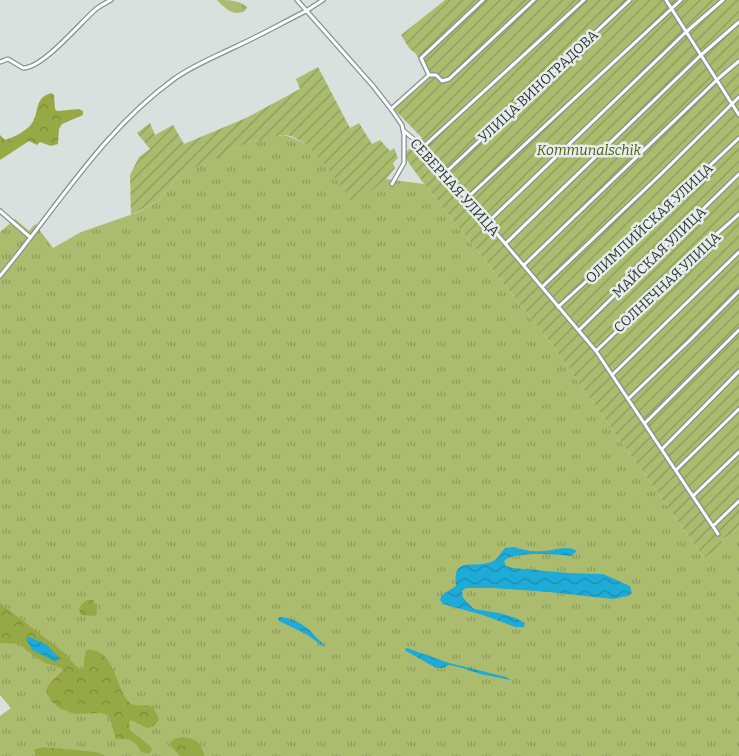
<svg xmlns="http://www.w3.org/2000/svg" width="739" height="756" font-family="Bitter,serif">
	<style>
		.grass { fill: url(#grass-tufts) }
		.forest { fill: url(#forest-crowns) }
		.garden { fill: url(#garden-furrows) }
		.water { fill: url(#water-waves) }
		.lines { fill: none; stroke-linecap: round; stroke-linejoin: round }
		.street-casing { stroke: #87908d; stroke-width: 5.5 }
		.street { stroke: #fff; stroke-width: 3 }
		.labels { text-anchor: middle; stroke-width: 5; stroke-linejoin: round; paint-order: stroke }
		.street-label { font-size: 14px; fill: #303432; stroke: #e5eeeb }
		.park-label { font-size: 14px; font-style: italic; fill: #505c14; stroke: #e5eeeb }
	</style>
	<defs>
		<pattern id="grass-tufts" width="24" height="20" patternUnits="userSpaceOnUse" patternTransform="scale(1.25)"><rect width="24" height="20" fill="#acbc6f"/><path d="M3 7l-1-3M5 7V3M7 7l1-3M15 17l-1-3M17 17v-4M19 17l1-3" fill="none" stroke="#8c9a5c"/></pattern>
		<pattern id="forest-crowns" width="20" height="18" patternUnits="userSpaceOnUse" patternTransform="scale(1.25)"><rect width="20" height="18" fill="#97a945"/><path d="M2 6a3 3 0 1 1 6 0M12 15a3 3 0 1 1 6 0" fill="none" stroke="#7c8a3a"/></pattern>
		<pattern id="garden-furrows" width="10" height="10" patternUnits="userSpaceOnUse" patternTransform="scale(1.25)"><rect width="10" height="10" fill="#acbc6f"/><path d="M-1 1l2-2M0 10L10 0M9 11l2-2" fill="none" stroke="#8c9a5c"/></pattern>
		<pattern id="water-waves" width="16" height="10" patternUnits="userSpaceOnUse" patternTransform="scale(1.25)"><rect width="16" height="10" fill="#1eabd8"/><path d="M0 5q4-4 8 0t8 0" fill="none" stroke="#1b8cb0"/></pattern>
	</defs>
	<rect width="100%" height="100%" fill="#d8e1de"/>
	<path class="grass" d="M217,0C227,0 240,0 247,7L245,11C233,17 225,8 217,0Z
		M283,135C316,141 336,179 354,204L386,179L424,184L550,342L704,558L724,545L721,540L733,533L739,525V756H48L34,751L35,756H0V716L11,708L0,695V232L15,219L29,231L35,224L53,248L81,232L136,213L158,201L181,173L243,144L258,139Z"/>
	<path class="forest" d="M51,93L54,95L55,109L57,111L79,109L83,111V115L62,124L59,129L58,144L51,146L40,142L37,145L29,141L0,160V135L5,140C14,137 27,131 32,123C40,112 33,99 51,93Z
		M87,600H93L96,606L97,613L95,616L81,615L79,610L81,605Z
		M0,603L62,651L77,667L81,670L83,669L86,650C115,647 115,688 129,702C140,712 151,694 159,720L153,726L147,728L131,720L129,723L130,730L150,746L152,750L149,754L141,752C135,740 129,738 116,739L110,719L107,715L101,713L75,714L61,709L52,702L46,691L49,684L62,671V668L45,663L26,650L20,644L0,643Z
		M183,737C199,740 199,741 205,756H180L170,745L174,739Z
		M43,747L96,752L106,756H35L34,750Z"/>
	<path class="garden" d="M445,0H739V525L733,533L721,540L725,545L704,558L550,342L424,184L406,159V152L422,138L394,109L429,79L416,54L409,48L401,35Z
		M318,67L350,128L359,123L372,144L380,140L390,151L394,148L398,158L393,163L395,168L386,179L354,205C341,186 307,132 282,135C274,136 268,141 259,141L258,139L232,149L225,154L181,173L158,201L131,215L130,175L139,157L150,149L137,133L150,123L155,135L173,125L184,144L246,118L300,89L296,79Z"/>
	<path class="water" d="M514,547C523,550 532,552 542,551C554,551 567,544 577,551L571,556C557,554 513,551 504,561L506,566L513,568L568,573L603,574L630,586L632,593L628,596L613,599L549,592L493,588H466L462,591L463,598L474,609L499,613L516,618L525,623L524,627H515L486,616L443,604L440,600L442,595L456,586C452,555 473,569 491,562C498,560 500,553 505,548Z
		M279,617C302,619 310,631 325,646L324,647L306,634L279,621L278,618Z
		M30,637L47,645L59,658L56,662L32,650L26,639Z
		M407,648L449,663L506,677L511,680L480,674L463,668L449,665L443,668H436L406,651L405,649Z"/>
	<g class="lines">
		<defs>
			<path id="street" d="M297,0L373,86L391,109L402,125L404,135V163L392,184
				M666,0L739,115
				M0,62L8,59L23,68C42,69 80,23 95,10C99,6 106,3 111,0
				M429,75L421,58L483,0
				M391,109L429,75H436L442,81L449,79L534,0
				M404,131L423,147L431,156L596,351L718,534
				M423,147L584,0
				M445,173L630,0
				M467,198L681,0
				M0,211L30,237
				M488,222L686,32L723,0
				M506,243L701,55L739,22
				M524,265L720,77L739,61
				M0,276C56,209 102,131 174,79C192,66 214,57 235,47C259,36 282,23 306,11L323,0
				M542,287L659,176L739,97
				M558,307L625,246L739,138
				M579,330L739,174
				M596,351L694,258C704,242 725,228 739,214
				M612,375L739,252
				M628,399L689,341L739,291
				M645,423L739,330
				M662,449L739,371
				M676,470L739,409
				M693,496L739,452
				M713,526L739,501"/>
		</defs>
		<use href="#street" class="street-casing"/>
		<use href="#street" class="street"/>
	</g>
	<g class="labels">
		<g class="street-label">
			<text transform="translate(538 86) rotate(-43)" y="5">УЛИЦА ВИНОГРАДОВА</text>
			<text transform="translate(455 187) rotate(48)" y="5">СЕВЕРНАЯ УЛИЦА</text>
			<text transform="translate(649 223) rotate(-43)" y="5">ОЛИМПИЙСКАЯ УЛИЦА</text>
			<text transform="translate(659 252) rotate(-44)" y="5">МАЙСКАЯ УЛИЦА</text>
			<text transform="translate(667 282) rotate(-43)" y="5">СОЛНЕЧНАЯ УЛИЦА</text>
		</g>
		<g class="park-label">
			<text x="589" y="155">Kommunalschik</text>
		</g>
	</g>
</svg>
